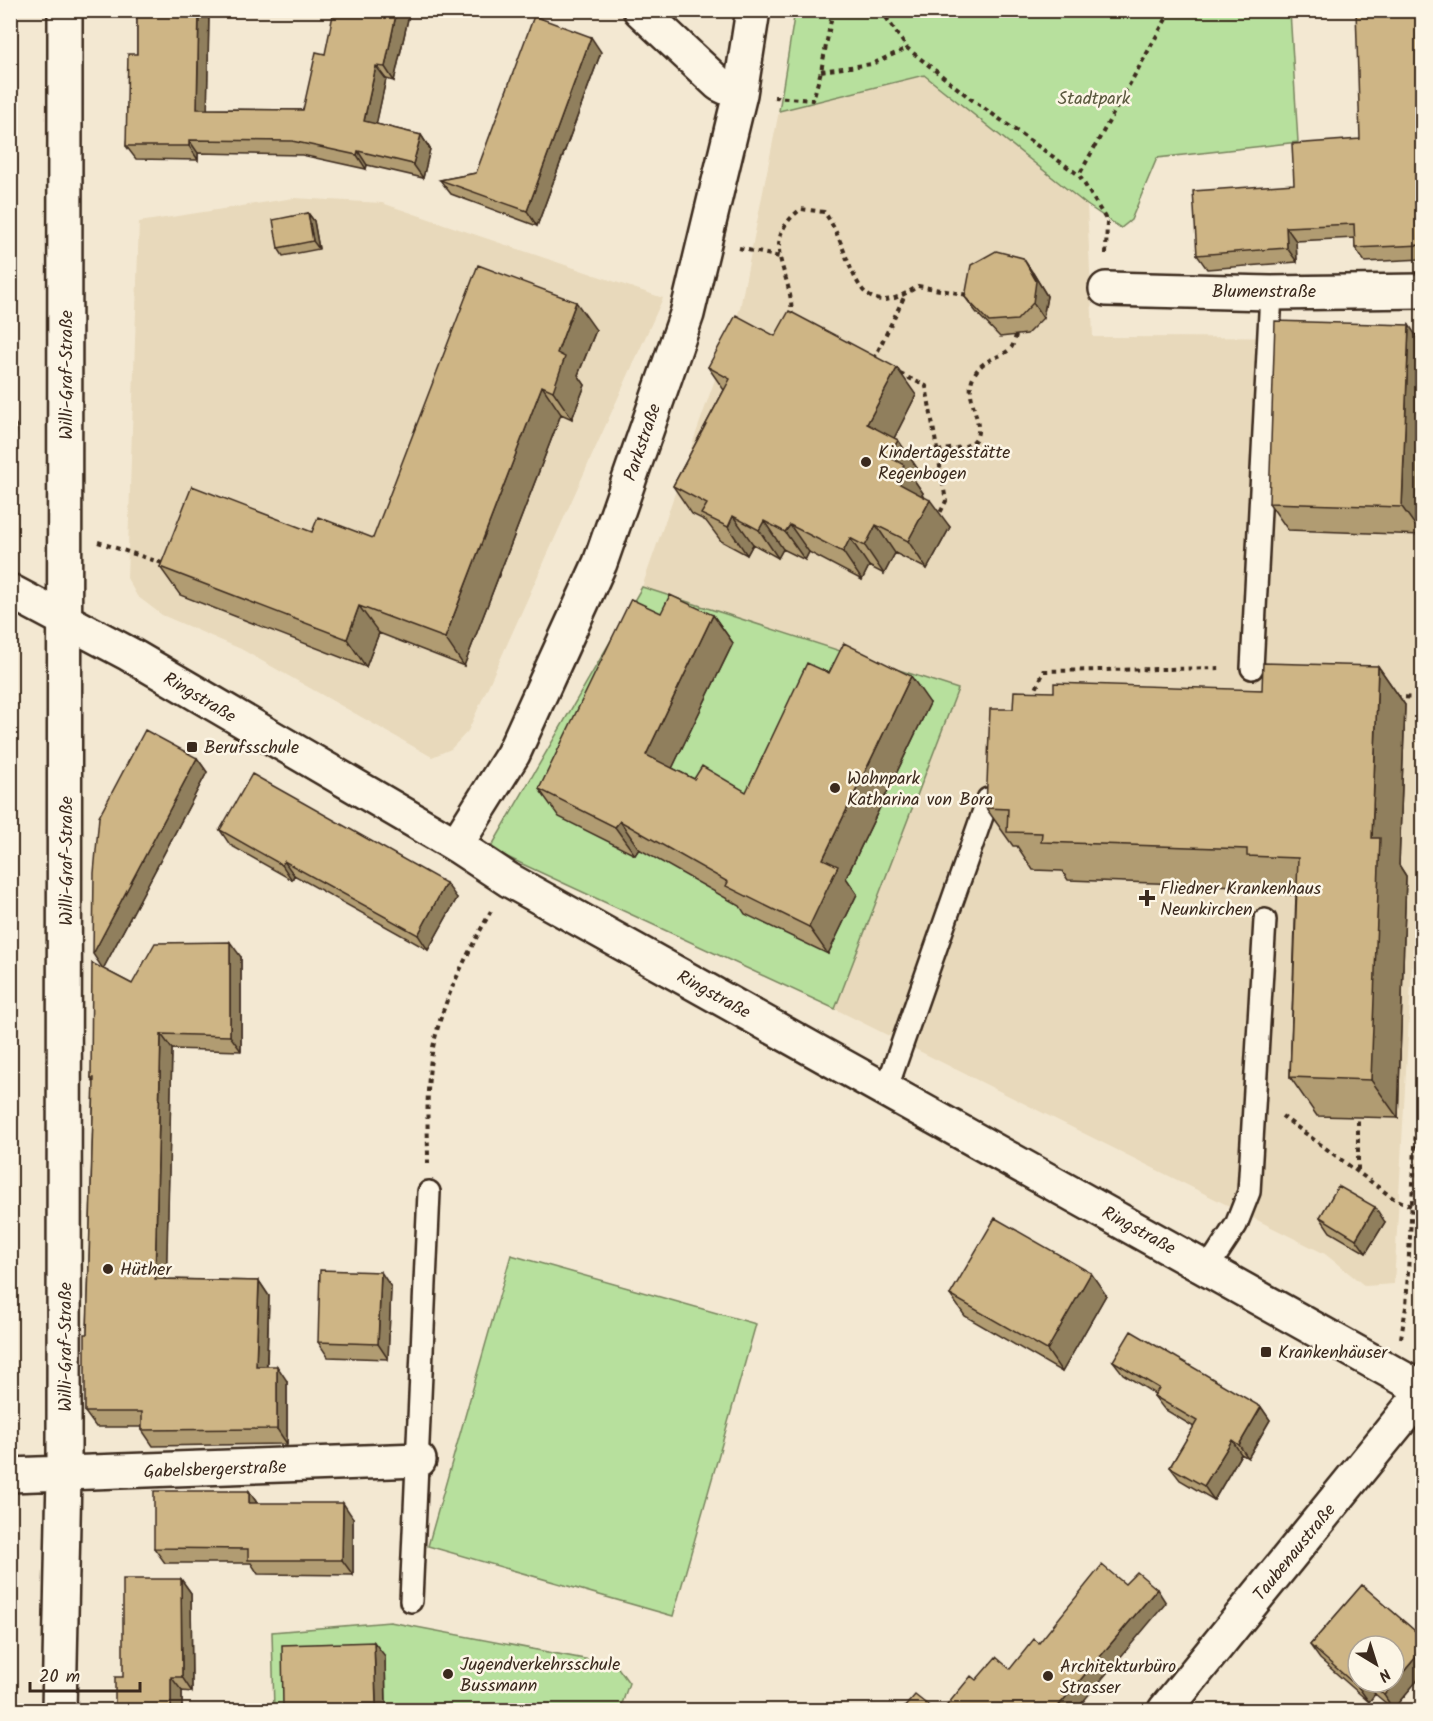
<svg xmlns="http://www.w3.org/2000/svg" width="1433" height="1721" font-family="Kalam,sans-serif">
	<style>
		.built { fill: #e8d9bb }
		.green { fill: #b7e09d; stroke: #79855e; stroke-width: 1.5 }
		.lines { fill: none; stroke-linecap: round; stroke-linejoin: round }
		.lane-casing { stroke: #3b2a1e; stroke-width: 26 }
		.street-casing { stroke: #3b2a1e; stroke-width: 38 }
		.secondary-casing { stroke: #3b2a1e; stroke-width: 38 }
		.path { stroke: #3b2a1e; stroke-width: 4; stroke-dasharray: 4.5 4.5; stroke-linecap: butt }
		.lane { stroke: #fcf5e5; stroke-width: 21 }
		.street { stroke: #fcf5e5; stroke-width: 33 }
		.secondary { stroke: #fcf5e5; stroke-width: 33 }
		.wall { fill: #b19c72; stroke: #3b2a1e; stroke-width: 1.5; fill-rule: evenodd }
		.shaded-wall { fill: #907f5d; stroke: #3b2a1e; stroke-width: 1.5 }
		.building { fill: #ceb585; stroke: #3b2a1e; stroke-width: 1.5 }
		.poi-dot { fill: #3b2a1e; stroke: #fcf5e5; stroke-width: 2 }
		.labels { text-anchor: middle; stroke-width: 5; stroke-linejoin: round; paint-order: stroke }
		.park-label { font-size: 18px; fill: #5a583e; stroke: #fcf5e5 }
		.street-label { font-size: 18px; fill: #3b2a1e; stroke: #fcf5e5 }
		.poi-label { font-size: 18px; fill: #3b2a1e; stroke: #fcf5e5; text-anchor: start }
	</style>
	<rect width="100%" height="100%" fill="#f3e8d2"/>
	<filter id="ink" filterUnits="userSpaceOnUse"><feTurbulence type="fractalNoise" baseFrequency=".0167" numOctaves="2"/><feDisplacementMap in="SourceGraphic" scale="12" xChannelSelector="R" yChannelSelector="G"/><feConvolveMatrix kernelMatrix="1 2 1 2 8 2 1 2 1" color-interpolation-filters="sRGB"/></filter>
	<g filter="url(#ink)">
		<path class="built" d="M924,75L1087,205L1093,337L1422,338V787L1394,1284L1365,1286L1325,1254L835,1009L958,689L642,587L740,308L779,111Z
			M294,198L382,203L663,298L468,731L451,749L432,757L241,649L162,615L137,596L127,578L139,222Z"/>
		<path class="green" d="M795,11H1290L1298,142L1157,158L1131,220L1121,228L1087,205L924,75L779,111Z
			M642,587L958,689L835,1009L490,849Z
			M511,1255L756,1324L673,1616L428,1546Z
			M390,1622L616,1665L629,1683L620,1710H274L272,1632Z"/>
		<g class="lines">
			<defs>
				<path id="lane" d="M1252,668L1271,293
					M886,1090L988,799
					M1207,1269L1236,1225L1249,1192L1265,920
					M411,1601L429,1192"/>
				<path id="street" d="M640,10L719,84L740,94
					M1106,289L1271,293L1422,291
					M456,845L513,754L600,563L687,314L740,94L753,10
					M10,1475L419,1460
					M59,1710L64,1475L65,10
					M1165,1710L1422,1393"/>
				<path id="secondary" d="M10,591L129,654L456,845L509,880L1422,1389"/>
			</defs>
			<use href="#lane" class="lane-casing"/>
			<use href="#street" class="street-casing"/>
			<use href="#secondary" class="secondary-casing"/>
			<path class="path" d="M881,10L907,48L971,99L1079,175
				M821,71L872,64L907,48
				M774,97L813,100L821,71L833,10
				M739,248L780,257
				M1106,254L1107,221L1079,175L1171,10
				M791,316C796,275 755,244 801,209L824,212C856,253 849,332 918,286L968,295
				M874,359L905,295
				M900,374L926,386L946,501L938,517
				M938,451C948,449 962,448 970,444C992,431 961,398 974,375C985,356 999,360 1011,348C1013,346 1015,339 1016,335
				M98,542L165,564
				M1033,696L1044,671L1223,668
				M1396,697L1422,698
				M1282,1116L1393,1198L1422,1211
				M428,1164C428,1132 426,1099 430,1067C436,1011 465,958 492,909
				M1358,1170V1117
				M1401,1338L1406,1307L1422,1024"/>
			<use href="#lane" class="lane"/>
			<use href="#street" class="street"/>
			<use href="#secondary" class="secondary"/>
		</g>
		<path class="wall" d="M10,10H17V98H14L13,152L17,158V170L13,174V311H10Z
			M137,10H209L207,109L303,110L325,54L410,10L394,81L386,79L376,124L421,135L430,149L423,178L367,165L366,169L302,155L198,153V160L136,159L126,146L137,54Z
			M1422,10V259L1365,262L1355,248V238L1296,241L1297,262L1207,269L1197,255L1294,184L1360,139Z
			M601,52L537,226L451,194L440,180L476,173Z
			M308,213L314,221L319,249L283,256L278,248Z
			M1033,273L1047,296L1043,318L1027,334L1000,337L976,312L965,297Z
			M596,330L578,375L585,385L572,419L561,414L464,666L379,633L366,667L180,595L160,567L312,532L373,538Z
			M775,336L916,395L894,438L898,440L917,468L912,477L923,493L922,495L950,527L927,569L895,553L884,574L869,566L862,580L809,552L805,560L783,549L778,558L753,544L747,555L721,541L706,521L692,514L673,486L724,390L708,367Z
			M1422,344V535L1288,530L1269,503Z
			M661,613L713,615L733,643L672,768L694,779L746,792L829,673L930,703L846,878L857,894L828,954L745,914L740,906L639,849L635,855L559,817L539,789Z
			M1378,666L1405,705L1399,865L1406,876L1398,1118L1317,1116L1290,1077L1296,895L1273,894L1268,887L1068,880L1062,871L1033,870L1017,846H1013L986,808L1013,709L1054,692L1262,690Z
			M197,758L207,772L103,969L132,984L241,957V1051L172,1049L166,1279L259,1281L269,1296L267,1366L287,1381V1444L153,1446L142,1430V1427H96L85,1412L94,1082L91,1078L102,968Z
			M220,830L457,898L428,950L294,875L292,880L230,845Z
			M1320,1217L1385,1222L1366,1253L1330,1232Z
			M391,1287L388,1359L328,1357L318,1342Z
			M950,1295H1106L1062,1372L965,1316Z
			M1113,1361L1261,1407L1270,1420L1248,1458L1241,1454L1214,1500L1180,1480L1170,1467L1194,1427L1164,1409L1154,1396L1155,1394L1123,1374Z
			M249,1491L257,1503L353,1518V1575L258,1574L251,1563H165L154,1548Z
			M181,1579L191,1593L192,1692L182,1691V1710H115Z
			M1362,1585L1422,1637V1675L1393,1709L1375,1694L1369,1702L1320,1659L1310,1645ZM1358,1646H1394V1682H1358Z
			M385,1656L386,1710H286L283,1706Z"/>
		<path class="shaded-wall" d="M10,10H17V98L10,88Z
			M199,10H209L207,123L197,109Z
			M397,10H410L394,81L385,67Z
			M591,37L601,52L537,226L527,211Z
			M376,66L386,79L374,135L364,121Z
			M10,93L14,98L13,152L17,158V170L10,160Z
			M421,135L430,149L423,178L413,164Z
			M189,140L198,153V160L189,146Z
			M358,151L367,165L366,169L357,155Z
			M10,170L13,174V311L10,308Z
			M308,213L314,221L319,249L313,241Z
			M1286,227L1296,241L1297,262L1287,248Z
			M1023,258L1033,273L1047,296L1043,318L1033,303Z
			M576,302L596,330L578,375L585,385L572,419L553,391L557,353Z
			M1409,325L1422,344V535L1402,507Z
			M897,368L916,395L887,452L867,424Z
			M542,386L561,414L464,666L445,638Z
			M10,416L17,426L11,506L10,505Z
			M898,440L917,468L912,477L923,493L915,509L896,482L889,457Z
			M930,500L950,527L927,569L908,541Z
			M733,516L753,544L747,555L728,527Z
			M764,521L783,549L778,558L759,530Z
			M790,525L809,552L805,560L785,532Z
			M876,525L895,553L884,574L865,546Z
			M850,538L869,566L862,580L843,552Z
			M359,606L379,633L366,667L347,639Z
			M713,615L733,643L665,783L646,755Z
			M1378,666L1405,705L1399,865L1406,876L1398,1118L1371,1080L1372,838Z
			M911,676L930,703L846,878L857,894L828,954L809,927L823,859Z
			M10,681L12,682L10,857Z
			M197,758L207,772L103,969L93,954Z
			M620,821L639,849L635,855L615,827Z
			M284,861L294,875L292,880L282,865Z
			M446,883L457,898L428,950L418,935Z
			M230,942L241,957V1051L230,1036Z
			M161,1034L172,1049L166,1294L155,1279Z
			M1375,1207L1385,1222L1366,1253L1356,1239Z
			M381,1272L391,1287L388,1359L378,1344Z
			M1091,1273L1106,1295L1062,1372L1047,1350Z
			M259,1281L269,1296L266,1381L256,1366Z
			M277,1366L287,1381V1444L277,1429Z
			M1261,1407L1270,1420L1248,1458L1239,1445Z
			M1232,1440L1241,1454L1214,1500L1204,1486Z
			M249,1491L259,1506L249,1503Z
			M343,1503L353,1518V1575L342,1560Z
			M181,1579L191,1593L192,1692L182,1677Z
			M1157,1589L1166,1603L1076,1710H1055Z
			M374,1642L385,1656L386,1710H381L376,1704Z
			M1422,1650V1675L1393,1709L1384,1695Z
			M171,1677L182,1691V1710H171Z
			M1365,1682H1367L1375,1694L1369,1702L1359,1688Z"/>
		<path class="building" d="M137,10H199L197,109L303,110L316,52L325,54L334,10H397L385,67L376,66L364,121L421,135L413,164L358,151L357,155L292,141L189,140V146H126L128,54H137Z
			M1356,10H1422V245L1355,248L1354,224L1286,227L1287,248L1197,255L1193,191L1294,184L1292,144L1360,139Z
			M534,16L591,37L527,211L440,180L476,173Z
			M308,213L313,241L278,248L273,220Z
			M996,251L1023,258L1036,281L1033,303L1017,320L989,322L965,297L971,265Z
			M478,265L576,302L557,353L565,357L553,391L542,386L445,638L359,606L347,639L160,567L192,486L312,532L318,517L373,538Z
			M789,311L897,368L867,424L898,440L889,457L904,465L896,482L930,500L908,541L876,525L865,546L850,538L843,552L790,525L785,532L764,521L759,530L733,516L728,527L701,514L707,504L673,486L730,379L708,367L736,315L775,336Z
			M1275,321L1409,325L1402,507L1269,503Z
			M670,595L713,615L646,755L694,779L702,766L746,792L807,663L829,673L844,643L911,676L823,859L838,866L809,927L726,886L728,882L620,821L615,827L539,789L631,599L661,613Z
			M1263,663L1378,666L1372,838H1380L1371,1080L1290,1077L1298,858L1247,856V849L1041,842L1042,833L1007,832L1008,809L986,808L990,709H1013L1014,691L1054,692V683L1262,690Z
			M145,730L197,758L93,954L94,873L99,817Z
			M252,774L446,883L418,935L284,861L282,865L220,830Z
			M230,942V1036L161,1034L155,1279L259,1281L256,1366H277V1429L142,1430V1412H85V1334H87L94,1078H91L92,963L132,984L155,943Z
			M1338,1186L1375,1207L1356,1239L1320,1217Z
			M995,1218L1091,1273L1047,1350L950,1295Z
			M320,1270L381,1272L378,1344L318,1342Z
			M1131,1331L1261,1407L1239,1445L1232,1440L1204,1486L1170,1467L1197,1421L1154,1396L1159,1388L1113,1361Z
			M154,1491H249V1503H343L342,1560H248V1549L154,1548Z
			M1102,1565L1125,1584L1137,1572L1157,1589L1055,1710H943L971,1676L976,1680L996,1657L1010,1669L1034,1639L1039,1643Z
			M123,1579H181L182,1677H171V1710H115V1677H123Z
			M1362,1585L1422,1637V1650L1384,1695L1368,1682H1394V1646H1358V1682H1365L1359,1688L1310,1645Z
			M374,1642L376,1704L283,1706L282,1645Z
			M915,1695L934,1710H902Z"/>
	</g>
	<g class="poi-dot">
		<circle cx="866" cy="462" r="6"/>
		<rect x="186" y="741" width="12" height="12" rx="3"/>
		<circle cx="835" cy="788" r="6"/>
		<path d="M1144 889h6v6h6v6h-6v6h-6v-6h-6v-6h6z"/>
		<circle cx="108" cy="1269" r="6"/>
		<rect x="1260" y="1346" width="12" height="12" rx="3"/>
		<circle cx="448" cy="1674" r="6"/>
		<circle cx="1048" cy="1676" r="6"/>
	</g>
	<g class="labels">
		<g class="park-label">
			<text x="1094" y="104">Stadtpark</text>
		</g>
		<g class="street-label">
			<text x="1264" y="297">Blumenstraße</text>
			<text transform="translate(66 375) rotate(-90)" y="6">Willi-Graf-Straße</text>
			<text transform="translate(642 442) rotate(-71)" y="6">Parkstraße</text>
			<text transform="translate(200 697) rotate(31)" y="6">Ringstraße</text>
			<text transform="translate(66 861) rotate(-90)" y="6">Willi-Graf-Straße</text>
			<text transform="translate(714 994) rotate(29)" y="6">Ringstraße</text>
			<text transform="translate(1139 1230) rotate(29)" y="6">Ringstraße</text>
			<text transform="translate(65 1347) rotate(-90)" y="6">Willi-Graf-Straße</text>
			<text transform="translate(215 1469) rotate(-2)" y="6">Gabelsbergerstraße</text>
			<text transform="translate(1294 1552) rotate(-51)" y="6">Taubenaustraße</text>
		</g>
		<g class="poi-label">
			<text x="878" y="458">Kindertagesstätte<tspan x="878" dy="21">Regenbogen</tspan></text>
			<text x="204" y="753">Berufsschule</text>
			<text x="847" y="784">Wohnpark<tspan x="847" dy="21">Katharina von Bora</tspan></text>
			<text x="1160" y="894">Fliedner Krankenhaus<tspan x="1160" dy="21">Neunkirchen</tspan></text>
			<text x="120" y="1275">Hüther</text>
			<text x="1278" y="1358">Krankenhäuser</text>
			<text x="460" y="1670">Jugendverkehrsschule<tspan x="460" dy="21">Bussmann</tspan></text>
			<text x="1060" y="1672">Architekturbüro<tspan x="1060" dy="21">Strasser</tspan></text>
		</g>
	</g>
	<rect width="1433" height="1721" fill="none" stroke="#fcf5e5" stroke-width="36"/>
	<rect x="18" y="18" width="1397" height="1685" fill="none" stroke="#3b2a1e" stroke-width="2" filter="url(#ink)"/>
	<g transform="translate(1376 1664) rotate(142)"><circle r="28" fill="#fcf5e5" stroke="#afa495" stroke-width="1.5"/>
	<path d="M0-4.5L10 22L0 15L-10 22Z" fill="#3b2a1e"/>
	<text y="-9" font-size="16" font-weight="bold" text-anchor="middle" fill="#3b2a1e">N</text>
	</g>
	<path d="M30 1682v9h110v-9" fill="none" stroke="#3b2a1e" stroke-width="3"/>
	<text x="39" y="1682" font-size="18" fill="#3b2a1e" stroke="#fcf5e5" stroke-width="4.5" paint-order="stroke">20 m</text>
</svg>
